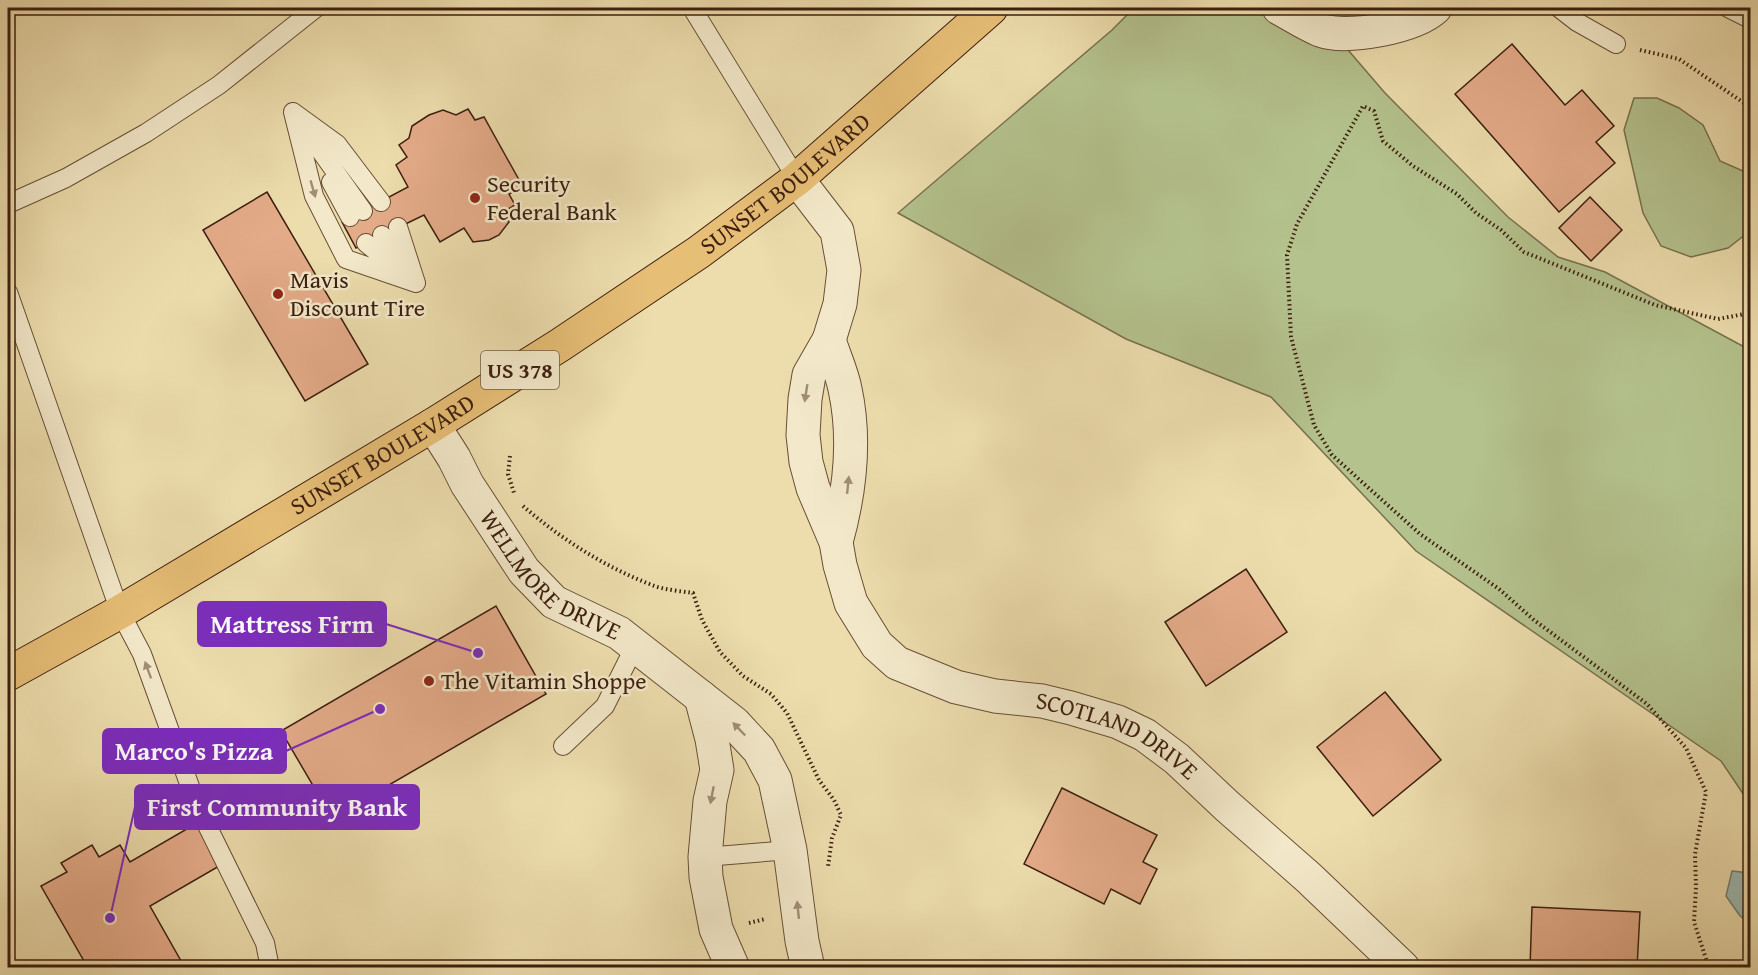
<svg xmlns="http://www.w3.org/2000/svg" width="1758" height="975" font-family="'Gentium Book Plus',serif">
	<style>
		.green { fill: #b4c28d; stroke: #78704e; stroke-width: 1.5 }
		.water { fill: #9bbab2; stroke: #757c71; stroke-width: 1.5 }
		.building { fill: #e4ab89; stroke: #3c1e0f; stroke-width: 1.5 }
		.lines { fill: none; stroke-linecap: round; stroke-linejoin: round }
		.lane-casing { stroke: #684e36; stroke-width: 20 }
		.street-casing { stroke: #684e36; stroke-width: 35 }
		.primary-casing { stroke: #3c1e0f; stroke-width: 35 }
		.path { stroke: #3c1e0f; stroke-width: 4; stroke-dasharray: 1.5 3; stroke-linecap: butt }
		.lane { stroke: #f3e9ca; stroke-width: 18 }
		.street { stroke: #f3e9ca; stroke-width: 33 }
		.primary { stroke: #e6be76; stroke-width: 33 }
		.oneway { fill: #a18e76 }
		.poi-dot { fill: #8f2418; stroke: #f3e9ca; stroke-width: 2 }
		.labels { text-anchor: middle; stroke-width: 5; stroke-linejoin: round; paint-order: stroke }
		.shield { fill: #f3e9ca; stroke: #735b47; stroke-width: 1.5 }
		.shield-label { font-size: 22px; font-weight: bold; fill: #3c1e0f }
		.street-label { font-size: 24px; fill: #3c1e0f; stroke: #f3e9ca }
		.poi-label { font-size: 24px; fill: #3c1e0f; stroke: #f3e9ca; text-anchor: start }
		.leader { fill: none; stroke: #7b2cbf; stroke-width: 2 }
		.callout-dot { fill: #7b2cbf; stroke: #f3e9ca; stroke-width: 2 }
		.callout { fill: #7b2cbf; stroke: #7b2cbf; stroke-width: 2 }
		.callout-label { font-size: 26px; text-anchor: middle; font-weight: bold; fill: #fff }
	</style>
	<rect width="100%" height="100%" fill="#edddad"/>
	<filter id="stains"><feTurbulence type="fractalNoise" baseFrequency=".00333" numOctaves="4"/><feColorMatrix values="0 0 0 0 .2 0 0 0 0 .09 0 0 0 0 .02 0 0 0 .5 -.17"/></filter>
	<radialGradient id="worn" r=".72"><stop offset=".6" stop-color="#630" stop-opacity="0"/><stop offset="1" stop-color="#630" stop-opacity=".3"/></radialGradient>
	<path class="green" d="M1134,8H1329L1324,22L1385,93L1508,217L1558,257L1605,272L1750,350V804L1721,761L1416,551L1271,397L1126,339L898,213L1112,30Z
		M1634,98H1657L1679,108L1703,125L1720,161L1750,174V231L1728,248L1691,257L1661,246L1643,213L1624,130Z"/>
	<path class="water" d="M1732,871L1750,873V923L1740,916L1726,896Z"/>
	<path class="building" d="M1512,44L1565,105L1582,90L1614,126L1596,142L1615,163L1559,212L1455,94Z
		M468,109L475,120L484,117L523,187L509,194L515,205L503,212L509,222L499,235L489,240L473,242L464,228L440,242L424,215L356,248L342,222L408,187L396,165L407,157L399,145L409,138L412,126L429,115L443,110L456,115Z
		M267,192L368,364L305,401L203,230Z
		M1590,197L1622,230L1591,261L1559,228Z
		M1246,569L1287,632L1206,686L1165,622Z
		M496,606L546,694L332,818L281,731Z
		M1385,692L1441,760L1373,816L1317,747Z
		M1062,788L1157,835L1143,862L1157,869L1140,904L1111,889L1104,904L1024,864Z
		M197,823L221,865L150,906L185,968H88L41,886L67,872L61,863L92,845L99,857L120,845L130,862Z
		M1532,907L1640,912L1637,968H1530Z"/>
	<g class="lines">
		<defs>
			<path id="lane" d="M692,8L797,179
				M1559,8L1577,22L1616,44
				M1728,8L1750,19
				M293,112L314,196L346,259L416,283
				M293,112L337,144L381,202
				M303,126L363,211
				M331,182L350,217
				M8,204L66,178L146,133L219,85L316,8
				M398,227L416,283
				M382,235L402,265
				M366,243L405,275
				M8,292L120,612L142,654L196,803L265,943L270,968
				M563,746L605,706L635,646
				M705,857L790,850"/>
			<g id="street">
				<path d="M1279,8C1292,15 1306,24 1320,30C1347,40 1414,27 1435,8"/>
				<path id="s1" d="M797,179L837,231L844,270L840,304L829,340L809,375L805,399L803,435L806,462L813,488L836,542L840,565L851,603L877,645L897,663L956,687L995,696L1042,701L1071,708L1118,722L1145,735L1177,759L1227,806L1309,878L1403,968"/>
				<path d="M829,340C834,356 842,373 845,389C856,440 850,492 836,542"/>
				<path id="s2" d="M433,425L454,458L467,484L524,571L554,602L619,633L734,723L759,750L775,780L790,850L802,941L808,968"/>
				<path d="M701,697L712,739L717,770L710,801L705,857L706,877L716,929L733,968"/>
			</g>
			<g id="primary">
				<path id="s3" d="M8,674L120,612L433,425L560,345L699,252L797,179L991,8"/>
			</g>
		</defs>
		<use href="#lane" class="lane-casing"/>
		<use href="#street" class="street-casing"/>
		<use href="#primary" class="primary-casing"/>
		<path class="path" d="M1640,50L1679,59L1750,107
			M510,456L508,474L514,493
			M523,506C561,539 605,567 652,585C664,590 680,591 693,593L702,620L720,652L743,676L771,694L787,713L819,780L834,800L841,815L832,838L828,867
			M749,923L765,919
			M1709,968L1694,922L1696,887L1695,854L1706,792L1686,748L1647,704L1534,620L1499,589L1420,534L1332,455L1314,425L1291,337L1287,255L1297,224L1363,106L1374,111L1383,141L1413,166L1457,194L1476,213L1501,230L1524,252L1655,305L1718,319L1750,313"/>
		<use href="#lane" class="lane"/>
		<use href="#street" class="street"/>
		<use href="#primary" class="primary"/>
	</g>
	<defs><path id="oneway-solid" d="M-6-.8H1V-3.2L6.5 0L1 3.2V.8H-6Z" transform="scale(1.5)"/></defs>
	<g class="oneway">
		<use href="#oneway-solid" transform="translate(313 189) rotate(74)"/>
		<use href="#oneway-solid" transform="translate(806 393) rotate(99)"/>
		<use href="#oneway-solid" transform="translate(848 485) rotate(-84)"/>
		<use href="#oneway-solid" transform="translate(148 670) rotate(-110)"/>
		<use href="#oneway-solid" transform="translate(739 729) rotate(-134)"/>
		<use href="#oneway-solid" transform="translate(712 795) rotate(101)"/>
		<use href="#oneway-solid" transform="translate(798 910) rotate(-96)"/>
	</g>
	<g class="poi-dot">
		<circle cx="475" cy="198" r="6"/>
		<circle cx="278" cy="294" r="6"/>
		<circle cx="429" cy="681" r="6"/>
	</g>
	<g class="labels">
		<rect class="shield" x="481" y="351" width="78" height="38" rx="4.5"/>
		<g class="shield-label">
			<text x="520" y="378">US 378</text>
		</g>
		<g class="street-label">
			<text dy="8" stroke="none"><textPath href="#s3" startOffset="920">SUNSET BOULEVARD</textPath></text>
			<text dy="8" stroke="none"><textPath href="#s3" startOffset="434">SUNSET BOULEVARD</textPath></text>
			<text dy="8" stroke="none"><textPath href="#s2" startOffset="195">WELLMORE DRIVE</textPath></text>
			<text dy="8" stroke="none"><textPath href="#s1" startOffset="764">SCOTLAND DRIVE</textPath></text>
		</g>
		<g class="poi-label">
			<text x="487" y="192">Security<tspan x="487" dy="28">Federal Bank</tspan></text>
			<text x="290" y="288">Mavis<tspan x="290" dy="28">Discount Tire</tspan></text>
			<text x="441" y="689">The Vitamin Shoppe</text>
		</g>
	</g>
	<path class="leader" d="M478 653L386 624M380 709L286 751M110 918L135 807"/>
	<g class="callout-dot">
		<circle cx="478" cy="653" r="6"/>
		<circle cx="380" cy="709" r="6"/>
		<circle cx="110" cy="918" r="6"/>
	</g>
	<g class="callout">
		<rect x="198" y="602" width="188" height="44" rx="6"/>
		<rect x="103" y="729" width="183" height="44" rx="6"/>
		<rect x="135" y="785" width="284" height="44" rx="6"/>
	</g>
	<g class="callout-label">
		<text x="292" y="633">Mattress Firm</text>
		<text x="194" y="760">Marco's Pizza</text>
		<text x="277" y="816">First Community Bank</text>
	</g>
	<rect width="1758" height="975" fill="none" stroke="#edddad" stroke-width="30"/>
	<rect x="9" y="9" width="1740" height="957" fill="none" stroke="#3c1e0f" stroke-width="3"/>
	<rect x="15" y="15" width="1728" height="945" fill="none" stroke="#3c1e0f" stroke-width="1.5"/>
	<rect width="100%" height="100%" filter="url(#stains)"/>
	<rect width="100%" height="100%" fill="url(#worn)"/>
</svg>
